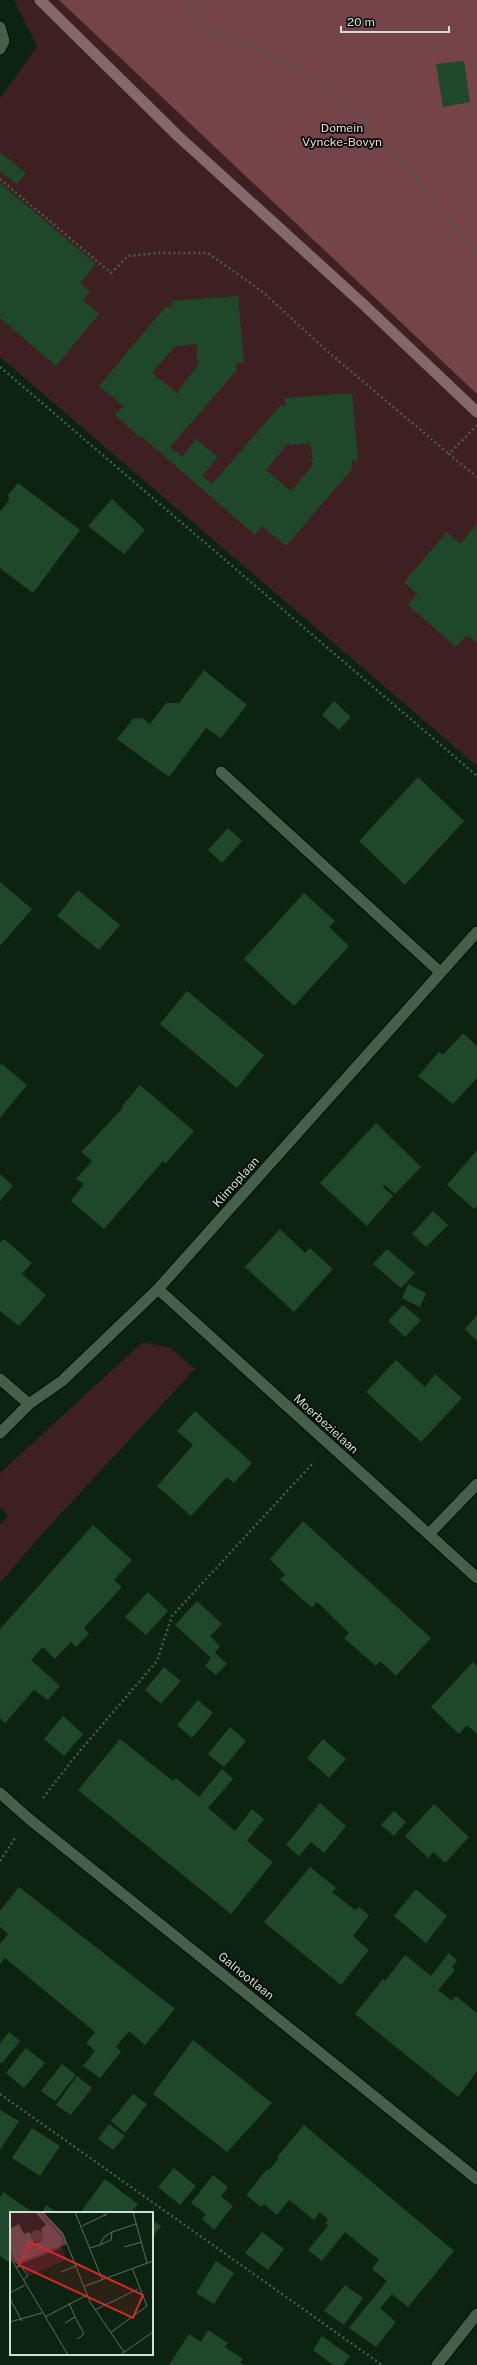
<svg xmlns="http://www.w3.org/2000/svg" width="477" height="2365" font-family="'Public Sans',sans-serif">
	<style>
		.green { fill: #3e2023 }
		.forest { fill: #754449 }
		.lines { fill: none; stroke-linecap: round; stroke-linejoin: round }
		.stream { stroke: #856869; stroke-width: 11 }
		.building { fill: #1f4729; fill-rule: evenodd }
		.service-casing { stroke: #000c01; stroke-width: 13 }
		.minor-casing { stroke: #000c01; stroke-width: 13 }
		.path { stroke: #475c4c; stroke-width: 2.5; stroke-dasharray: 2 3; stroke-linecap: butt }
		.service { stroke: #465f4a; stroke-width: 11 }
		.minor { stroke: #465f4a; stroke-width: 11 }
		.labels { text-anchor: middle; stroke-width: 3.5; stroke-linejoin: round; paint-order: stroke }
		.park-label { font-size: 12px; fill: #f5d2d5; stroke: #030a04 }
		.street-label { font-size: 12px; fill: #d0dfd3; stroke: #030a04 }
		.inset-river { fill: none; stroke: #65353b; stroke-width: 2 }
		.inset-road { fill: none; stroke: #5a6e5f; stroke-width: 1 }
		.view { fill: #d62828; fill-opacity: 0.15; stroke: #d62828; stroke-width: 2 }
		.inset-edge { fill: none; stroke: #d0dfd3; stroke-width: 2 }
	</style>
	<rect width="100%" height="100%" fill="#0c2312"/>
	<path class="green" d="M14,0H477V766L0,357V99L37,46Z
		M143,1342L170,1348L195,1369L42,1534L0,1583V1525L8,1515L0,1507V1473Z"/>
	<path class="forest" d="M59,0H477V394Z"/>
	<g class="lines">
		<path class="stream" d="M40,0L178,136L363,304L477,412"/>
	</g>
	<path class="building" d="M464,61L470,102L443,107L436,64Z
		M0,152L26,173L17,184L0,171Z
		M0,183L96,264L80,283L90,292L83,300L99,314L56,366L0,318Z
		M238,296L244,362L236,363L237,370L170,447L182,457L196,439L218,457L202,476L212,484L280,406L286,405L285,398L352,393L358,460L352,461V469L286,546L262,526L255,535L141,436L139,437L115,415L123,406L99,386L165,307H172L171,301ZM177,344V346L197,344V360L200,362L177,393L152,373ZM289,442L290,445L310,443L313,459L311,460L313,465L291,491L266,470Z
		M18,483L80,530L33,593L0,568V512L9,500L8,495Z
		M112,499L145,530L124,554L88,526Z
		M477,524V643L467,635L456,647L408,605L417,594L404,582L447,532L460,544Z
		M204,670L247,705L221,738L206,728L169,777L117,739L133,719L142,718L150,724L166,703H179Z
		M334,701L351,717L339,730L322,715Z
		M418,777L464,821L405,885L359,841Z
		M228,828L242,841L222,863L208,850Z
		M0,882L32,909L0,946Z
		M78,890L120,925L99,950L57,916Z
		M304,893L335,921L329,927L349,946L294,1006L244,959Z
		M187,991L264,1055L237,1088L160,1024Z
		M463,1033L477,1046V1078L453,1104L418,1076L439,1052L443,1055Z
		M2,1064L27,1085L0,1118V1066Z
		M140,1085L194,1131L166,1163L163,1161L104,1229L71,1201L84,1184L76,1179L92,1161L81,1152L123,1108L122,1106Z
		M376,1123L421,1167L395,1194L385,1185L382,1186L393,1196L367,1226L320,1183Z
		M477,1150V1206L474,1209L447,1185Z
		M0,1174L13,1186L0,1201Z
		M433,1211L448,1225L426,1247L412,1234Z
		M280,1229L305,1253L310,1248L333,1269L294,1312L245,1267Z
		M4,1239L32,1263L22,1274L46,1295L19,1326L0,1311V1243Z
		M387,1249L415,1273L401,1288L373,1264Z
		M408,1284L426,1293L420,1307L402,1298Z
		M403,1305L421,1320L405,1337L388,1321Z
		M477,1315V1341L465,1329Z
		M396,1360L425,1387L435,1374L462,1398L421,1442L366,1392Z
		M195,1411L252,1463L234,1483L227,1477L191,1516L157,1486L193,1445L177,1431Z
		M303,1521L431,1638L396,1676L380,1661L376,1666L344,1638L349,1633L317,1602L312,1608L280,1579L285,1575L270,1559Z
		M93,1525L132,1560L114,1580L122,1587L84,1628L89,1634L76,1647L71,1642L55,1659L43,1647L31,1660L60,1686L48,1700L34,1690L5,1723L0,1718V1629Z
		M148,1592L168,1611L146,1635L125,1617Z
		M197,1601L222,1624L210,1636L220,1646L215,1653L227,1664L216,1675L205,1666L211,1658L175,1625Z
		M473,1662L477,1666V1734L467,1725L459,1734L431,1707Z
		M164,1667L181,1681L161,1704L145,1690Z
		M198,1700L213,1713L192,1738L177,1725Z
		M63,1716L83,1734L64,1756L44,1739Z
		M230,1727L246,1741L224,1767L208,1754Z
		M120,1739L173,1781L176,1778L199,1797L222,1769L233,1779L208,1808L235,1831L252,1809L264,1819L247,1841L273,1862L231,1914L78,1790Z
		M323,1739L346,1759L329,1778L307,1758Z
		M320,1803L346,1826L324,1853L311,1842L299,1856L286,1845Z
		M434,1804L469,1837L445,1863L433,1852L428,1858L405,1836Z
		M394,1811L406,1822L394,1836L381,1825Z
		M310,1867L336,1888L332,1892L355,1910L359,1907L369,1915L353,1936L369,1950L341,1985L264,1922Z
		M19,1887L175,2009L145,2045L129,2031L116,2047L121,2052L100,2078L83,2066L95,2051L86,2043L95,2032L5,1958L0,1964V1944L8,1934L0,1927V1911Z
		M416,1889L447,1916L426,1943L394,1916Z
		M449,1953L457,1961L452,1967L455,1970L438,1990L452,2001L456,1996L477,2013V2071L458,2097L355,2014L383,1979L385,1981L405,1955L431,1976Z
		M9,2032L20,2041L2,2063L0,2062V2043Z
		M193,2040L272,2103L227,2152L153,2094Z
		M26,2048L45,2063L24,2088L6,2073Z
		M62,2064L76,2075L55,2101L41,2091Z
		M77,2076L92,2088L71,2115L56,2105Z
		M133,2094L147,2104L125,2133L111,2121Z
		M0,2110L19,2121L0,2150Z
		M109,2124L125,2136L113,2150L98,2139Z
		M304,2125L454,2251L408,2307L392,2294L380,2308L396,2322L376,2347L349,2328L387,2281L372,2269L379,2260L345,2232L322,2261L308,2250L328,2226L325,2223L328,2219L320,2212L314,2220L289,2200L277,2215L264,2204L261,2207L246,2195L267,2169L269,2170L279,2158L277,2157Z
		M32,2128L60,2146L40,2176L12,2158Z
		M174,2168L196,2186L180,2205L158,2187Z
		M213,2175L228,2187L221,2196L233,2206L214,2230L202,2219L206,2214L191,2203Z
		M105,2179L138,2204L131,2213H80Z
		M3,2192L34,2213H11V2264L0,2256V2197Z
		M46,2205L58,2213H42Z
		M152,2220L161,2226L152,2238Z
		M262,2232L284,2249L268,2270L245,2253Z
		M216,2261L234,2273L214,2304L196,2293Z
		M345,2285L363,2298L344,2325L324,2311Z
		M208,2330L228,2343L225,2347L243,2359L240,2362L244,2365H169L189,2334L201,2342Z
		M322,2336L350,2356L343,2365H333L313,2350Z"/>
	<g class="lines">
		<defs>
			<path id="service" d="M0,27L4,41L0,49
				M221,772L440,972"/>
			<path id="minor" d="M158,1289L477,1578
				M0,1379L29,1404
				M0,1433L29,1404L62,1381L158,1289L477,932
				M429,1534L477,1484
				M0,1793L28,1818L477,2179
				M437,2365L477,2314"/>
		</defs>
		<use href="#service" class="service-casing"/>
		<use href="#minor" class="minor-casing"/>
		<path class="path" d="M186,0L201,27L274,55L338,92L421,185L477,255
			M0,179L111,273L128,256L159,253H208L264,293L327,351L449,454
			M0,367L477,776
			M477,425L449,454L477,477
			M43,1798L73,1759L157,1661L172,1616L314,1462
			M0,1861L15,1838
			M0,2094L382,2365"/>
		<use href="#service" class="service"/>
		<use href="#minor" class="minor"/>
	</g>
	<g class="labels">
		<g class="park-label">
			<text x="342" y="132">Domein<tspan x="342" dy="14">Vyncke-Bovyn</tspan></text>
		</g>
		<g class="street-label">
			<text transform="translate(236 1182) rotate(-48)" y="4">Klimoplaan</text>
			<text transform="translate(326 1424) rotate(42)" y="4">Moerbezielaan</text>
			<text transform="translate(246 1976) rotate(39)" y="4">Galnootlaan</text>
		</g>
	</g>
	<g transform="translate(10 2212)">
		<rect width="143" height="143" fill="#0c2312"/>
		<path d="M0,0H33L57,32L52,35L57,47L19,64L12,52H6L0,42Z" fill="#3e2023"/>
		<path d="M25,0H33L53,21L56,32L7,52L0,39V17L9,12L14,22L19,20L21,22L24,31L30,30L33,24L31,17L36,13Z" fill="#754449"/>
		<path d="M21 24a6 6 0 1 1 12 0a6 6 0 1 1-12 0Z" fill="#65353b"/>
		<path class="inset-river" d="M0,41L5,50L10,51L49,36L53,31V25L30,0"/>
		<path class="inset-road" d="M32,0L53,22L80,90L114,140M65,0L92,67M123,0L137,51M72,14L97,2L93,4M102,20L126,12M114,35L132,30M80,36L90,33L101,28L102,20L94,25L90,33M0,45L58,143M6,55L11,54L18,64L13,68M51,60L66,54M75,74L143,49M0,81L15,73M0,87L12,109M85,98L128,77M35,105L77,83M65,105L74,122L67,127M0,110L32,101M55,111L65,105L59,91M100,121L137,94L122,56M110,143L143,120"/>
		<path class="view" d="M20,30L133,83L123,106L9,53Z"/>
		<rect width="143" height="143" class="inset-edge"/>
	</g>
	<path d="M341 26v6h108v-6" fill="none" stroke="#d0dfd3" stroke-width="2"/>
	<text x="347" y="26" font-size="12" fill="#d0dfd3" stroke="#030a04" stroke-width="3" paint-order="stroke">20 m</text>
</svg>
